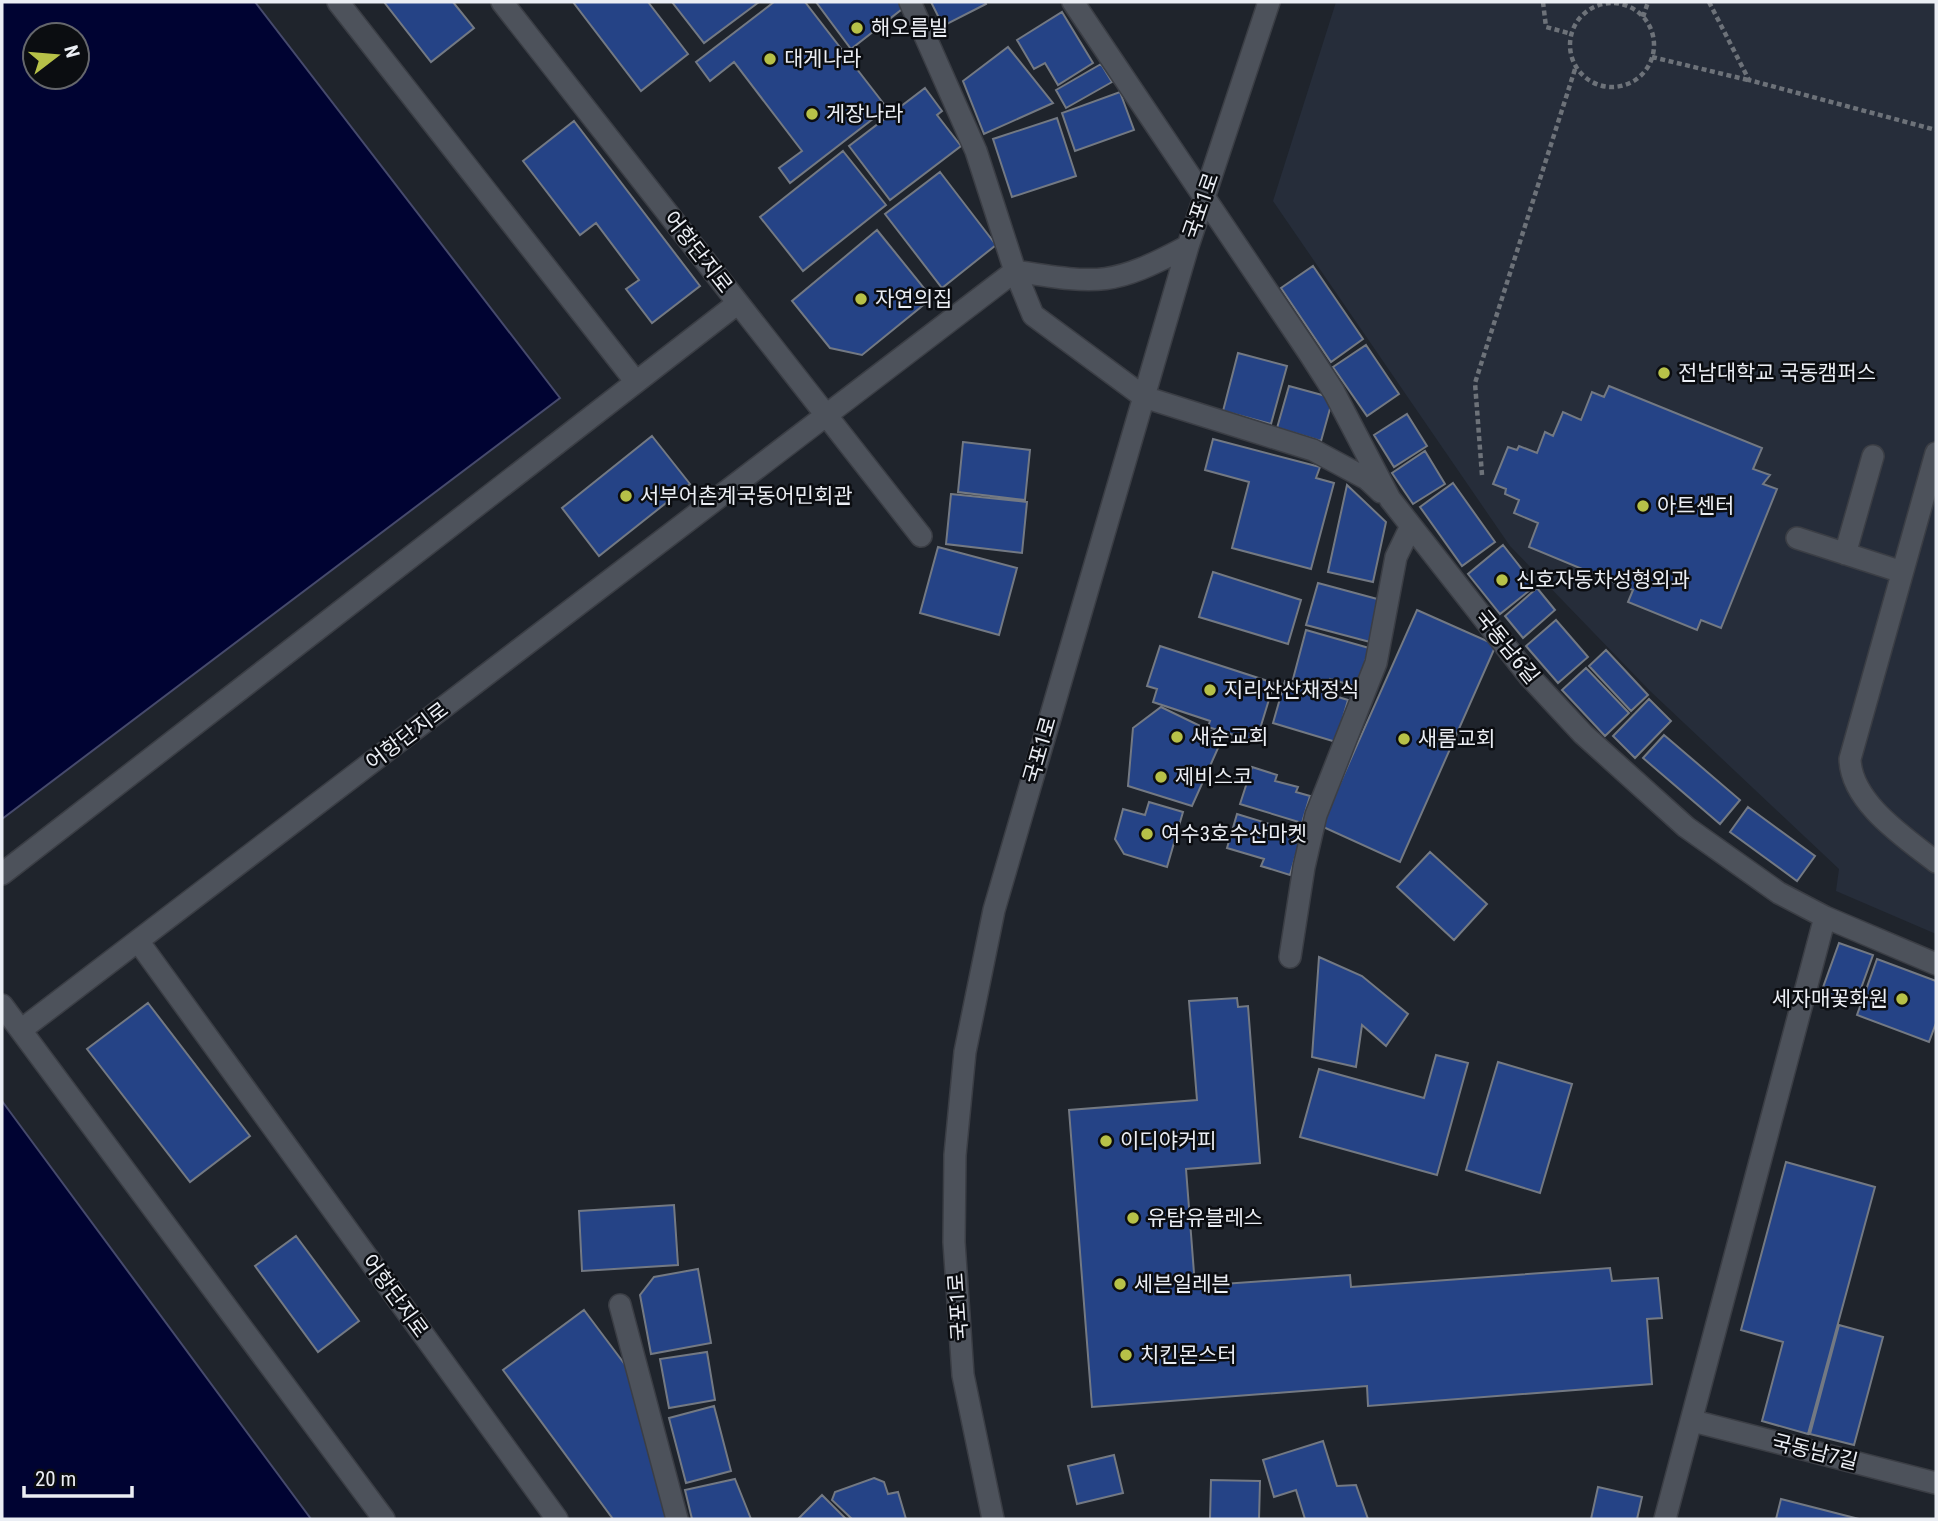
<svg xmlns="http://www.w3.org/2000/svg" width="1938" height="1521" font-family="'Roboto Condensed','Noto Sans KR',sans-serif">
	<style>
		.built { fill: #262d3a }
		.water { fill: #000332; stroke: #464a6c; stroke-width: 2; fill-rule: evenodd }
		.building { fill: #254386; stroke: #737983; stroke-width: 2 }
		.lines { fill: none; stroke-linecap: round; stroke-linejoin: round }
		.minor-casing { stroke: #3b3e45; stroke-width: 24 }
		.path { stroke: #6d7279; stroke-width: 4.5; stroke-dasharray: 5 3.5; stroke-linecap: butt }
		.minor { stroke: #4d525b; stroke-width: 21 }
		.poi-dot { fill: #b7c148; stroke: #0b0d11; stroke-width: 2.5 }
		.labels { text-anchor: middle; stroke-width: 5; stroke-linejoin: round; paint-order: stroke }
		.poi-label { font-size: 21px; fill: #ebeef4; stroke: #0b0d11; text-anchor: start }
		.street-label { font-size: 21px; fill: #ebeef4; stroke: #0b0d11 }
	</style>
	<rect width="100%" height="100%" fill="#1f242c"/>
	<path class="built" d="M1336,2H1936V934L1836,891L1839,869L1649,690L1510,546L1273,201Z"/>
	<path class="water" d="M2,2H255L560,398L2,819ZM35,35H77V77H35Z
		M2,1101L311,1519H2Z"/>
	<path class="building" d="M384,2H453L474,28L431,62Z
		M573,2H648L688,54L641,91Z
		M672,2H759L704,43Z
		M774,2H805L887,108L790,183L779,168L802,151L734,62L710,81L696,62Z
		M816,2H903L906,6L851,49Z
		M931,2H985L986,4L943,26Z
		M1062,12L1093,63L1058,85L1045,63L1034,69L1017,40Z
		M1008,47L1053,103L984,134L963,81Z
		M1101,64L1112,82L1066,108L1056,90Z
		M925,88L942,111L937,115L961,146L890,200L849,146Z
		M1120,92L1134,130L1075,151L1062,113Z
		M1057,118L1076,176L1012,197L993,139Z
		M574,121L700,286L652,323L626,289L639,280L596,223L580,235L523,161Z
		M843,151L886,205L803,271L760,217Z
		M940,172L996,245L942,288L885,214Z
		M877,230L932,298L862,355L830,348L792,301Z
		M1313,266L1363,339L1331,362L1281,288Z
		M1366,345L1399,394L1367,416L1333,367Z
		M1238,353L1287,366L1271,424L1223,411Z
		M1289,386L1333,398L1321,441L1277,428Z
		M1609,386L1762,448L1753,469L1770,475L1763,484L1777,489L1721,628L1701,620L1697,630L1628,602L1633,590L1529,547L1538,523L1514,513L1519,500L1505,494L1506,489L1493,484L1508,447L1517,450L1519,446L1537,453L1545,432L1553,436L1563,412L1581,420L1592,392L1604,397Z
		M1407,414L1427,446L1394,467L1374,435Z
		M652,436L690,484L599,556L562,508Z
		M1213,439L1320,467L1316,478L1334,483L1311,569L1232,548L1249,482L1205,470Z
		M963,442L1030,450L1025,500L958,492Z
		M1425,451L1445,484L1413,504L1392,473Z
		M1453,483L1495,542L1462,566L1420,507Z
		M1347,485L1386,522L1373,582L1328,572Z
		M951,494L1027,502L1022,553L946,544Z
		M1503,545L1535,586L1500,614L1468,574Z
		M938,547L1017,568L999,635L920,613Z
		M1213,572L1301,600L1288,644L1199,617Z
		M1318,583L1381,600L1370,642L1306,625Z
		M1537,588L1555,610L1523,638L1505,616Z
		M1417,610L1496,645L1400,862L1321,826Z
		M1556,620L1588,657L1558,683L1526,646Z
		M1306,630L1369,648L1358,687L1330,679L1327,689L1293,679Z
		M1160,646L1274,683L1256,742L1208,727L1210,721L1153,702L1157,689L1147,686Z
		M1606,650L1648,695L1631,711L1589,666Z
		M1586,668L1629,713L1605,736L1562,690Z
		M1285,681L1348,700L1336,742L1273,723Z
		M1649,699L1671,721L1635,758L1613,736Z
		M1161,707L1223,737L1192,806L1128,786L1133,728Z
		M1664,735L1740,800L1720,824L1643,758Z
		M1252,767L1277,775L1275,781L1298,787L1296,792L1310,796L1302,823L1240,804Z
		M1149,802L1183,812L1167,867L1124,854L1115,839L1123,809L1145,815Z
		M1748,807L1815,856L1797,881L1730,832Z
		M1237,814L1302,834L1290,875L1261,866L1264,859L1227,848Z
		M1430,852L1487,904L1454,940L1397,887Z
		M1839,943L1873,955L1855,1005L1821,993Z
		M1319,957L1362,976L1408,1014L1386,1046L1362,1025L1356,1067L1312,1057Z
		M1877,959L1936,981V1023L1929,1042L1857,1015Z
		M1237,998L1238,1007L1248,1006L1260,1163L1186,1169L1195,1286L1350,1275L1351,1287L1610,1268L1612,1281L1658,1278L1662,1318L1647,1319L1652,1384L1368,1406L1367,1386L1092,1407L1069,1110L1197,1100L1189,1001Z
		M148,1003L250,1136L190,1182L87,1049Z
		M1436,1055L1468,1063L1437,1175L1300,1137L1319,1069L1424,1098Z
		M1498,1062L1572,1084L1540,1193L1466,1170Z
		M1786,1162L1875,1187L1808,1434L1762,1421L1783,1342L1741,1330Z
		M674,1205L678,1265L582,1271L579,1211Z
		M296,1236L359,1321L318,1352L255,1266Z
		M698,1269L711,1343L651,1354L640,1295L654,1277Z
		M584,1310L635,1378L673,1519H613L503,1370Z
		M1839,1325L1883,1337L1854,1445L1810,1434Z
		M707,1352L715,1400L669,1408L660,1359Z
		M714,1406L731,1471L686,1483L669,1418Z
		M1323,1441L1337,1486L1356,1485L1368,1519H1305L1296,1490L1274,1497L1263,1460Z
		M1114,1455L1123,1493L1077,1504L1068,1466Z
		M874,1478L884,1482L888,1494L898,1492L906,1519H852L832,1500L835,1492Z
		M735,1479L751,1519H692L685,1490Z
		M1211,1480L1260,1481L1259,1519H1210Z
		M1598,1487L1642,1497L1637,1519H1591Z
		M822,1495L846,1519H798Z
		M1781,1499L1859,1519H1776Z"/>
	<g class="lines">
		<defs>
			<path id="minor" d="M338,2L636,382
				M502,2L921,536
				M910,2L976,151L1015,271L1033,315L1144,397L1313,450L1367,479L1381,492
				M1073,2L1309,353L1334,392L1390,499L1529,676L1583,734L1686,827L1779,893L1825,917L1936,964
				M1936,453L1850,759C1851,802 1904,837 1936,862
				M1797,538L1902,572
				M1845,554L1873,456
				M2,874L738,303
				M138,941L557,1519
				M1290,957L1304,867L1316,815L1376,663L1396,557L1411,526
				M2,1005L384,1519
				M21,1030L1015,271C1099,284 1111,287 1188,246
				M620,1305L677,1519
				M1693,1421L1936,1483
				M993,1519L963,1375L954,1242L955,1155L965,1052L994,910L1188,246L1269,2
				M1665,1519L1825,917"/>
		</defs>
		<use href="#minor" class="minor-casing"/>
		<path class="path" d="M1543,2L1546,27L1572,34
			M1709,2L1749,80L1936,130
			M1570 45a42 42 0 1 1 84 0a42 42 0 1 1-84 0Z
			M1643,17L1648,2
			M1652,57L1748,80
			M1482,475L1475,383L1576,66"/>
		<use href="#minor" class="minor"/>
	</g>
	<g class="poi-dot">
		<circle cx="857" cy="28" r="7"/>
		<circle cx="770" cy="59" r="7"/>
		<circle cx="812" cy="114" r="7"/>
		<circle cx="861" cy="299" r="7"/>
		<circle cx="1664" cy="373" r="7"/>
		<circle cx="626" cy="496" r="7"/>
		<circle cx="1643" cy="506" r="7"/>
		<circle cx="1502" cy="580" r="7"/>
		<circle cx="1210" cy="690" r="7"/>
		<circle cx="1177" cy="737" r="7"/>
		<circle cx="1404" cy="739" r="7"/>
		<circle cx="1161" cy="777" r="7"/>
		<circle cx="1147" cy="834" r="7"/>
		<circle cx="1902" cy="999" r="7"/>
		<circle cx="1106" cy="1141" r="7"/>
		<circle cx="1133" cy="1218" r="7"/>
		<circle cx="1120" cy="1284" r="7"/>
		<circle cx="1126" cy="1355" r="7"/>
	</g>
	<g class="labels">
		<g class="poi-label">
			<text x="871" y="35">해오름빌</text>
			<text x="784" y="66">대게나라</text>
			<text x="826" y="121">게장나라</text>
			<text x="875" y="306">자연의집</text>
			<text x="1678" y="380">전남대학교 국동캠퍼스</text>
			<text x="640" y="503">서부어촌계국동어민회관</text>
			<text x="1657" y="513">아트센터</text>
			<text x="1516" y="587">신호자동차성형외과</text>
			<text x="1224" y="697">지리산산채정식</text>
			<text x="1191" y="744">새순교회</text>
			<text x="1418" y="746">새롬교회</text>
			<text x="1175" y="784">제비스코</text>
			<text x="1161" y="841">여수3호수산마켓</text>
			<text x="1888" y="1006" text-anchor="end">세자매꽃화원</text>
			<text x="1120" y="1148">이디야커피</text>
			<text x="1147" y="1225">유탑유블레스</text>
			<text x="1134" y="1291">세븐일레븐</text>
			<text x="1140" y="1362">치킨몬스터</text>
		</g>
		<g class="street-label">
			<text transform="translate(1201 206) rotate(-71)" y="7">국포1로</text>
			<text transform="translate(698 252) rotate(52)" y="7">어항단지로</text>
			<text transform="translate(1507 647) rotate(51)" y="7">국동남6길</text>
			<text transform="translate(407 736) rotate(-37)" y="7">어항단지로</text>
			<text transform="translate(1040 750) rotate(-74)" y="7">국포1로</text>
			<text transform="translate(395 1296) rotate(54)" y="7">어항단지로</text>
			<text transform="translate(958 1307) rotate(-94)" y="7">국포1로</text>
			<text transform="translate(1815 1452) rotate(14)" y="7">국동남7길</text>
		</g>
	</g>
	<rect width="1938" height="1521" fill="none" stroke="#ebeef4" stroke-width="7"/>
	<g transform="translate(56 56) rotate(74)"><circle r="33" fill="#0b0d11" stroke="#65676c" stroke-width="2"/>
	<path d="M0-5L12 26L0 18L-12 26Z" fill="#b7c148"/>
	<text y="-10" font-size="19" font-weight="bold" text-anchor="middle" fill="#ebeef4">N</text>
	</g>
	<path d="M24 1486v10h108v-10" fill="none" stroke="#ebeef4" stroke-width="3.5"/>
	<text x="35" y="1486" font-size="21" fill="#ebeef4" stroke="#0b0d11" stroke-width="5" paint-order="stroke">20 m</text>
</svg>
